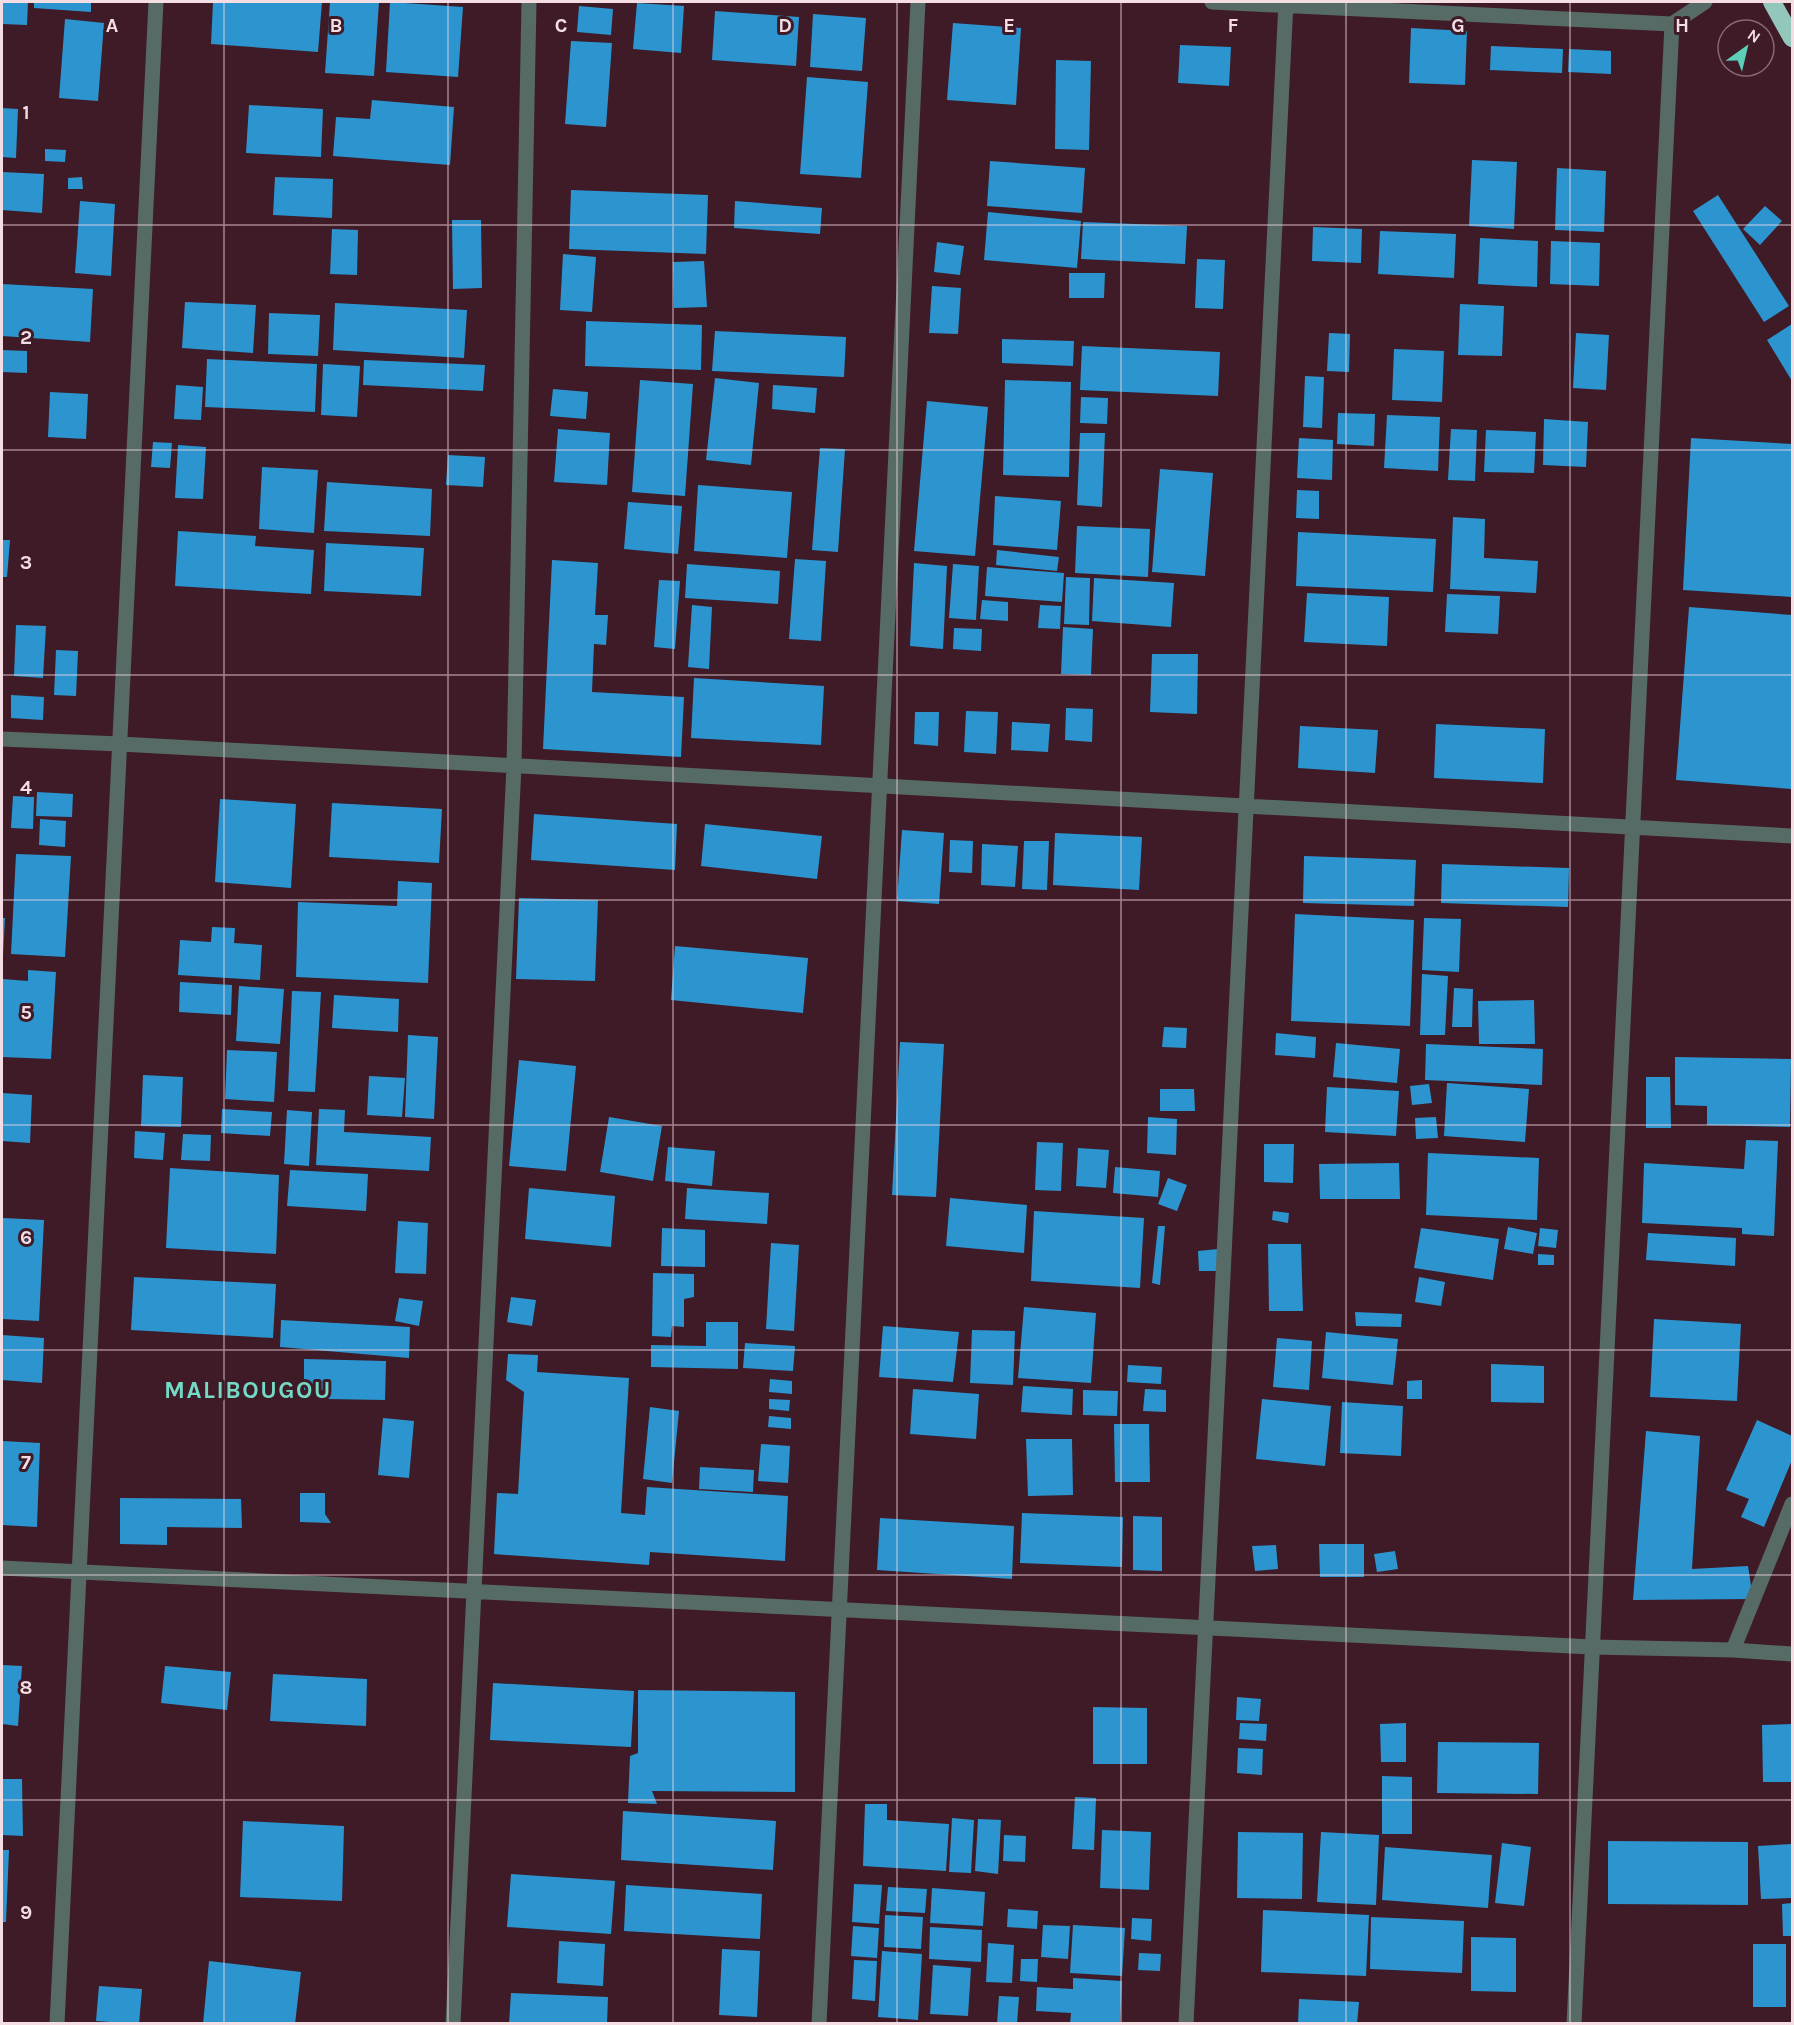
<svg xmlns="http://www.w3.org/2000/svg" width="1794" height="2025" font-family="Karla,sans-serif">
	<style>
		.building { fill: #2c95d0 }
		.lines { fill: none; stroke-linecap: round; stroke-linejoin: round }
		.minor { stroke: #566a66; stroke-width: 15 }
		.highway { stroke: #94c7bb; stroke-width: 18 }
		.grid { fill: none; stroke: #f5dde4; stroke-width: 1.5; stroke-opacity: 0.55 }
		.labels { text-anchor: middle; stroke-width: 6; stroke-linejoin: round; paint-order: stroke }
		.district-label { font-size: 24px; font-weight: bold; letter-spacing: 1.5px; fill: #75dac5; stroke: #3e1b27 }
		.grid-label { font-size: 20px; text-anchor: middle; font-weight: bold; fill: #f5dde4; stroke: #3e1b27; stroke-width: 6; stroke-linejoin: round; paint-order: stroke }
	</style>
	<rect width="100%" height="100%" fill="#3e1b27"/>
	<path class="building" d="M2,2H28L27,25L2,24Z
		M34,2H91V12L34,8Z
		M213,2H322L318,52L211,44Z
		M330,2H379L374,76L325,73Z
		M390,2L463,7L458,77L386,72Z
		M637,3L684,6L681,53L633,49Z
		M579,6L613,9L611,35L577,32Z
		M715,11L799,17L796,66L712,60Z
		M813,14L866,18L862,71L810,67Z
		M65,19L104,23L98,101L59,98Z
		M953,23L1021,28L1016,105L947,100Z
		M1411,28L1467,31L1465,85L1409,83Z
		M571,41L612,43L606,127L565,124Z
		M1180,45L1231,47L1229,86L1178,83Z
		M1491,46L1563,49L1562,73L1490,70Z
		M1569,49L1611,51V74L1568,72Z
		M1056,60L1091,61L1089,150L1055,149Z
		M807,77L868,82L861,178L800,174Z
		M372,100L454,107L450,165L333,156L336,117L370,119Z
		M249,105L323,109L321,157L246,153Z
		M2,108L18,109L16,158L2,157Z
		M45,149L66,150L65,162L45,161Z
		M1472,160L1517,162L1514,229L1469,226Z
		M990,161L1085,168L1082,213L987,206Z
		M1557,168L1606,171L1604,232L1555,230Z
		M2,172L44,174L42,213L2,210Z
		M82,177L83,189H68V178Z
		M275,177L333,179L332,218L273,215Z
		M571,190L708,195L706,254L569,249Z
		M1718,195L1789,306L1764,322L1693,211Z
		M80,201L115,204L111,276L75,273Z
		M735,201L822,208L820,234L734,228Z
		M1765,206L1782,221L1760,245L1743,229Z
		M988,212L1081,221L1077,268L984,260Z
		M452,220H481L482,288L453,289Z
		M1083,222L1187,226L1185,264L1081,259Z
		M1313,227L1362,229L1361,263L1312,261Z
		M332,229L358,230L357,275L330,274Z
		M1380,231L1456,234L1454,278L1378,274Z
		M1480,238L1538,241L1537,287L1478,284Z
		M1551,241L1600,243L1599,286L1550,284Z
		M937,242L964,246L960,275L934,272Z
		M563,254L596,257L592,312L560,310Z
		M1197,259L1225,260L1223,309L1195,308Z
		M704,261L707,307L674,308L673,262Z
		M1069,273H1105L1104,298H1069Z
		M2,284L93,289L90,342L2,336Z
		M932,286L961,288L958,334L929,333Z
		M185,302L256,305L253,353L182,348Z
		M335,303L467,310L464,358L333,350Z
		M1460,304L1504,306L1502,356L1458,355Z
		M269,313L320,315L318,356L268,354Z
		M586,321L702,325L701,370L585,366Z
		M1792,324V381L1767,340Z
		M715,331L846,337L844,377L712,371Z
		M1329,333L1350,334L1349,372L1327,371Z
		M1576,333L1609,335L1606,390L1573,388Z
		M1002,339L1074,341L1073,366L1002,363Z
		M1082,346L1220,352L1218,396L1080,390Z
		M1394,349L1444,351L1442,402L1392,400Z
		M2,350L27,351V373L2,372Z
		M207,359L317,364L315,412L205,407Z
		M364,360L485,365L483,391L363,385Z
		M323,364L360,366L357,417L321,415Z
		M1305,376L1324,377L1322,428L1303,427Z
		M715,378L759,383L751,465L706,460Z
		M640,380L693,384L685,496L632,492Z
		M1005,380L1071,382L1069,477L1003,475Z
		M176,385L203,387L201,420L174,419Z
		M773,385L817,388L815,413L772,409Z
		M553,389L588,392L586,419L550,416Z
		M50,392L88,394L86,439L48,437Z
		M1081,397L1108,398L1107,424L1080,423Z
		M927,401L988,407L975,556L914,551Z
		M1338,413L1375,414L1374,446L1337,444Z
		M1387,415L1440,417L1438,471L1384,468Z
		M1544,419L1588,422L1586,467L1543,465Z
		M558,429L610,433L607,485L554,482Z
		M1451,429L1477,430L1475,481L1448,480Z
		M1486,430L1536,432L1534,473L1484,472Z
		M1080,433H1105L1102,507L1077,505Z
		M1299,438L1333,440L1332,480L1297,478Z
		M1691,438L1792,444V597L1683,590Z
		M153,442L172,443L170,468L151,467Z
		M178,445L206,447L203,499L175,498Z
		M820,448L845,449L838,552L812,550Z
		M448,455L485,457L483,487L446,485Z
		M262,467L318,470L314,533L259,529Z
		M1160,469L1213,473L1205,576L1152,572Z
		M327,482L432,489L430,536L324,531Z
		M698,485L792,492L787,558L694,551Z
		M1297,490L1319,491V519L1296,518Z
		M995,496L1061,501L1057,550L993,545Z
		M628,502L682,506L678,554L624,549Z
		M1453,517L1485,519L1484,558L1538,561L1536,593L1450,589Z
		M1077,526L1150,529L1148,577L1075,573Z
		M178,531L256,536L255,546L314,550L311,594L175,586Z
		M1298,532L1436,539L1433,592L1296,586Z
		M2,540H10L7,577H2Z
		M326,543L424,548L421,596L324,591Z
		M997,550L1059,557L1057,571L996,565Z
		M795,559L826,561L821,641L789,639Z
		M552,560L598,563L595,615H608L606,645L594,644L592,692L684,697L681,757L543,749Z
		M914,563L947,566L943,649L910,646Z
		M687,564L780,571L778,604L685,598Z
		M953,564L979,566L976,620L949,618Z
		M987,567L1064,573L1062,602L985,596Z
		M1066,577L1090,578L1089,625L1064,624Z
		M1094,578L1174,583L1171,627L1092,621Z
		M659,580L680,581L675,649L654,647Z
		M1307,593L1389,597L1387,646L1304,642Z
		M1447,594L1500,596L1498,634L1445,632Z
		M982,600L1008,602V621L980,619Z
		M692,605L712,607L709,669L688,667Z
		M1040,605L1061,606L1060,629L1038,628Z
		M1689,607L1792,615V789L1676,780Z
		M16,625L46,626L43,678L14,676Z
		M1063,627L1093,629L1091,675L1061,674Z
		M954,628L982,629L981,651L953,649Z
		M56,650L78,651L76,696L54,695Z
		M1152,654H1198L1197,714L1150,712Z
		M694,678L824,686L821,745L691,738Z
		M11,695L44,697L43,720L11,718Z
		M1066,708L1093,709L1092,742L1065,740Z
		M966,711L998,712L996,754L964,752Z
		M915,712H939L938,746L914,744Z
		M1012,722L1050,724L1048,752L1011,750Z
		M1436,724L1545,729L1543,783L1434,778Z
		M1300,726L1378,730L1375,773L1298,768Z
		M37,792L73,794L72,817L36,816Z
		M13,796L34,797L33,829L11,828Z
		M220,799L296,804L291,888L215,882Z
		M332,803L442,809L439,863L329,857Z
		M534,814L677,824L675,870L531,860Z
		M40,819L66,821L65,847L39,845Z
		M705,824L822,836L817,879L701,866Z
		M902,830L944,833L939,904L897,901Z
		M1055,833L1142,837L1139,890L1053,885Z
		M950,840L973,841L972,873L949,872Z
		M1024,841H1049L1047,890L1022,889Z
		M982,844L1018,846L1015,887L981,885Z
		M16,854L71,856L65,957L11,954Z
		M1304,856L1416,860L1414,906L1303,903Z
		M1442,864L1569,868L1568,907L1441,903Z
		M398,881L432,883L428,983L296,977L298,902L397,906Z
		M519,898L598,900L595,981L516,979Z
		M1295,914L1414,920L1410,1026L1291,1021Z
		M2,918H5L3,956H2Z
		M1424,918L1461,919L1459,972L1422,970Z
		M212,927L235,928L234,943L262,945L260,980L178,975L180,940L211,942Z
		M675,946L808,958L803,1013L671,1000Z
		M28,970L56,972L51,1059L2,1057V979L28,981Z
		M1422,974L1448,976L1445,1035H1420Z
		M180,982L232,985L231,1015L179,1012Z
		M239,986L284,989L280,1044L236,1041Z
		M1454,988L1473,989L1472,1027H1452Z
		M292,991L321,992L315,1092L288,1091Z
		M334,995L399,999L398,1032L332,1028Z
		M1534,1000L1535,1044H1479L1478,1001Z
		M1164,1027L1187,1028L1186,1048L1162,1047Z
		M1276,1033L1316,1037L1315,1058L1275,1055Z
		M408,1035L438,1037L434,1119L405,1117Z
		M900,1042L944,1044L936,1197L892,1195Z
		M1336,1043L1400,1049L1397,1083L1333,1077Z
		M1426,1044L1543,1049L1542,1085L1425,1080Z
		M227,1050L277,1052L274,1102L225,1099Z
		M1675,1057L1791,1059L1790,1127L1707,1125V1106L1675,1105Z
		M519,1060L576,1066L566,1171L509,1166Z
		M143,1075L183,1077L181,1127L141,1126Z
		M369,1076L405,1078L402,1117L367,1115Z
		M1646,1077H1670L1671,1128H1646Z
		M1447,1083L1529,1089L1525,1142L1444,1136Z
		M1429,1084L1432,1103L1412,1105L1410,1086Z
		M1327,1087L1399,1091L1396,1136L1325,1132Z
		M1160,1089H1194L1195,1111H1160Z
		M2,1093L32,1095L30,1143L2,1141Z
		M222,1109L272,1112L270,1136L221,1133Z
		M319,1109L345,1110L344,1132L431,1137L429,1171L316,1165Z
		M287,1110L312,1112L309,1166L284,1164Z
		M609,1117L662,1126L653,1181L600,1172Z
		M1148,1117L1177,1119L1176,1155L1147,1153Z
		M1436,1117L1438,1138L1416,1139L1415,1118Z
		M135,1131L165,1133L163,1160L134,1158Z
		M183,1134L211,1135L210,1161L181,1160Z
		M1746,1140L1778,1141L1774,1236L1742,1234V1228L1642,1223L1644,1163L1744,1169Z
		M1037,1142L1063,1143L1061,1191L1035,1190Z
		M1264,1144H1294L1293,1183L1264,1182Z
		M668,1147L715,1151L712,1186L665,1181Z
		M1078,1148L1109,1150L1106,1188L1076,1186Z
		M1428,1153L1539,1158L1537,1220L1426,1215Z
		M1399,1163L1400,1199H1320L1319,1164Z
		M1115,1167L1160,1171L1158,1197L1113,1193Z
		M170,1168L279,1175L276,1254L166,1248Z
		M290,1170L368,1174L366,1211L287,1206Z
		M1168,1178L1187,1185L1177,1211L1158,1204Z
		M529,1188L615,1196L611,1247L525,1239Z
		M687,1188L769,1193L767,1224L685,1219Z
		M950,1198L1027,1205L1024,1253L946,1246Z
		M1034,1211L1144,1218L1140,1288L1031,1281Z
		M1273,1211L1289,1213L1288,1223L1272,1220Z
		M3,1218L44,1220L39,1321L2,1319Z
		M398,1221L428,1223L426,1274L395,1273Z
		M1158,1226H1165L1160,1285L1152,1283Z
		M1508,1227L1537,1233L1533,1254L1504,1249Z
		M662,1228L705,1230V1267L661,1266Z
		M1421,1228L1499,1239L1493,1280L1414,1268Z
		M1540,1228L1558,1230L1556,1248L1538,1246Z
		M1648,1233L1736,1238L1735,1266L1646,1260Z
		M771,1243L799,1245L794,1331L766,1329Z
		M1268,1244H1301L1303,1311H1269Z
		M1218,1249L1220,1271H1199L1198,1251Z
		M1538,1254L1554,1255V1265H1538Z
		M653,1273L694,1274V1297L684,1299V1327L672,1326L671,1337L652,1336Z
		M134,1277L276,1284L273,1338L131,1330Z
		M1419,1277L1445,1282L1441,1306L1415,1302Z
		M511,1297L536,1300L532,1326L507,1322Z
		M399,1298L423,1301L419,1326L395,1321Z
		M1024,1307L1096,1313L1091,1383L1018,1378Z
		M1355,1312L1402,1314L1401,1327L1356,1326Z
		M1654,1319L1741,1324L1737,1401L1650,1397Z
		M281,1320L410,1327L409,1358L280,1347Z
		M706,1322H738V1369L651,1367V1345L706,1346Z
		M883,1326L959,1332L953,1382L879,1377Z
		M972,1330L1015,1331L1013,1385L970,1383Z
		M1326,1332L1398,1339L1393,1385L1322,1378Z
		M2,1335L44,1338L42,1383L2,1380Z
		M1277,1338L1312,1341L1309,1390L1273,1387Z
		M745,1343L795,1346L793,1371L743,1368Z
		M508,1354L538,1355L537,1372L629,1378L621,1513L645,1515L647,1487L788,1496L785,1561L650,1552L649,1565L494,1554L497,1493L518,1494L524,1392L506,1380Z
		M304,1359L386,1361L385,1400L326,1399V1390H304Z
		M1491,1364L1544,1366V1403L1491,1402Z
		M1128,1365L1162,1367L1161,1384L1127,1382Z
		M770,1379L792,1381V1394L769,1392Z
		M1422,1380V1399H1407V1381Z
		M1023,1386L1073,1389L1072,1415L1021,1412Z
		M913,1389L979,1394L976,1439L910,1434Z
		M1145,1389L1166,1390V1412L1143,1411Z
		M1083,1390L1118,1391L1117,1416L1083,1415Z
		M769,1399L790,1400L789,1411L769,1409Z
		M1262,1399L1331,1406L1325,1466L1256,1459Z
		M1342,1402L1403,1406L1401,1456L1340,1453Z
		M650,1407L679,1411L672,1483L643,1479Z
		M769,1416L791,1418V1429L768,1427Z
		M383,1418L414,1421L409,1478L378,1475Z
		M1757,1420L1792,1436V1460L1764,1527L1741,1517L1749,1499L1726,1490Z
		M1114,1424H1149L1150,1482H1115Z
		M1646,1431L1700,1436L1692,1569L1748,1566L1753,1599L1633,1600Z
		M1026,1439H1072L1073,1495L1028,1496Z
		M2,1441L40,1443L37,1527L2,1525Z
		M761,1444L790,1446L788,1483L758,1481Z
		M700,1467L754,1470L753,1492L699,1489Z
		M300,1493H325V1514L331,1523L300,1522Z
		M120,1498L241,1499L242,1528L167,1527V1545L120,1544Z
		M1022,1513L1123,1517L1122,1567L1020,1563Z
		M1133,1516L1162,1517V1571L1133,1570Z
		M880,1518L1014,1526L1012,1579L877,1570Z
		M1319,1544H1364V1577H1320Z
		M1276,1545L1278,1569L1255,1571L1252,1546Z
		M1395,1551L1398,1569L1377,1572L1374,1554Z
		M2,1665L22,1666L18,1726L2,1724Z
		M165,1666L231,1672L227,1710L161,1703Z
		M273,1674L367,1679L366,1726L270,1721Z
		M493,1683L634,1691L631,1747L490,1740Z
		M638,1690L795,1692V1792L652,1791L657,1804L628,1803L630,1756L638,1753Z
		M1237,1697L1261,1699L1259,1721L1236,1720Z
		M1093,1707L1147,1708V1764H1093Z
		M1240,1723L1267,1724L1266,1741L1239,1739Z
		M1406,1723V1762H1381L1380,1724Z
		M1792,1724V1782H1763L1762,1725Z
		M1438,1742L1539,1743L1538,1794L1437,1793Z
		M1238,1748L1263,1749L1262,1775L1237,1773Z
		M1382,1776L1412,1777V1834H1382Z
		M2,1779H22L23,1836L2,1835Z
		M1075,1797L1096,1798L1094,1850L1072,1849Z
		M865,1804H887V1820L949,1824L946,1871L863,1866Z
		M623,1811L776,1821L773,1870L621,1860Z
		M952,1818L974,1820L971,1873L949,1872Z
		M978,1819L1001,1820L998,1874L975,1871Z
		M243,1821L344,1826L342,1901L240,1897Z
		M1102,1830L1151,1832L1149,1890L1100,1888Z
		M1238,1832L1303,1833L1302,1899L1237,1898Z
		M1321,1832L1379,1835L1376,1905L1317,1902Z
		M1004,1835L1026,1836L1025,1862L1003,1861Z
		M1608,1841L1748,1842V1905L1608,1904Z
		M1502,1843L1531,1847L1524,1906L1495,1903Z
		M1792,1844V1898L1761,1899L1758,1846Z
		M1385,1847L1492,1855L1488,1908L1382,1900Z
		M2,1850H9L6,1922H2Z
		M511,1874L615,1881L611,1934L507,1927Z
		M854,1884L882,1885L879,1924L852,1922Z
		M626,1885L762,1894L760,1939L624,1931Z
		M888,1887L927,1889L925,1913L886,1911Z
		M932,1888L985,1892L983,1926L930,1923Z
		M1792,1903V1936H1783L1782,1904Z
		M1008,1909L1038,1911L1037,1929L1007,1927Z
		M1263,1910L1369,1915L1366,1976L1261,1972Z
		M885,1915L923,1917L921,1949L884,1947Z
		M1371,1917L1464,1921L1462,1973L1370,1969Z
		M1132,1918L1152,1919L1151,1941L1131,1939Z
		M1043,1925L1070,1926L1068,1959L1041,1957Z
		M1073,1925L1125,1928L1122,1976L1070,1973Z
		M853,1926L879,1928L877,1958L851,1956Z
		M930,1927L982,1930L981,1962L929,1959Z
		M1471,1937L1516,1938V1992L1471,1991Z
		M559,1941L605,1944L603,1986L557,1983Z
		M988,1943L1014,1945L1012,1983L986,1982Z
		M1753,1944H1786V2007H1753Z
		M722,1949L760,1951L757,2017L719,2015Z
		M882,1951L922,1954L918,2020L878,2017Z
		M1139,1953L1161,1954L1160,1971L1138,1970Z
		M1021,1959H1038L1037,1982L1020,1981Z
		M854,1960L877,1961L875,2001L852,1999Z
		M209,1961L301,1972L295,2024H203Z
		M933,1965L971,1968L968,2016L930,2014Z
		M1073,1978L1122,1981L1120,2024H1070L1071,2013L1036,2011L1037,1987L1073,1989Z
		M99,1986L142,1989L139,2024L96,2021Z
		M511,1993L608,1997L607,2024H509Z
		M999,1996L1019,1997L1017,2024H997Z
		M1299,1999L1359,2002L1357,2024H1298Z"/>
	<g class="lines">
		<path class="minor" d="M1212,2L1672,24L1705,2
			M2,739L120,744L1792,836
			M2,1568L1592,1647L1733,1650L1792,1654
			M1733,1650L1792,1504
			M57,2024L156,2
			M453,2024L514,766L529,2
			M819,2024L918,2
			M1186,2024L1286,2
			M1574,2024L1672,24"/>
		<path class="highway" d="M1772,2L1792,38"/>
	</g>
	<path class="grid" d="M224,2V2024M448,2V2024M673,2V2024M897,2V2024M1121,2V2024M1346,2V2024M1570,2V2024M2,225H1792M2,450H1792M2,675H1792M2,900H1792M2,1125H1792M2,1350H1792M2,1575H1792M2,1800H1792"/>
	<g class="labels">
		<g class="district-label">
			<text x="248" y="1398">MALIBOUGOU</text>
		</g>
	</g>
	<g class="grid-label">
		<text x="112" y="32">A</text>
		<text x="336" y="32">B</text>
		<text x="561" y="32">C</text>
		<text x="785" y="32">D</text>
		<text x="1009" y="32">E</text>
		<text x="1233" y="32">F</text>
		<text x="1458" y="32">G</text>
		<text x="1682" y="32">H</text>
		<text x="26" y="119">1</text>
		<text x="26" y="344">2</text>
		<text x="26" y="569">3</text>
		<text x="26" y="794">4</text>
		<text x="26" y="1019">5</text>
		<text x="26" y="1244">6</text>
		<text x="26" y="1469">7</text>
		<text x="26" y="1694">8</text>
		<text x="26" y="1919">9</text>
	</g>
	<rect width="1794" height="2025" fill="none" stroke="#f5dde4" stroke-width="6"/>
	<g transform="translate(1746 48) rotate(34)"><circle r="28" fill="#3e1b27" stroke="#876973" stroke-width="1.5"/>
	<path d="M0-4.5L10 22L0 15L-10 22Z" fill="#5dceb8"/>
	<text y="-9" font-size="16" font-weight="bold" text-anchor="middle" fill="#f5dde4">N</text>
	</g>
</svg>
